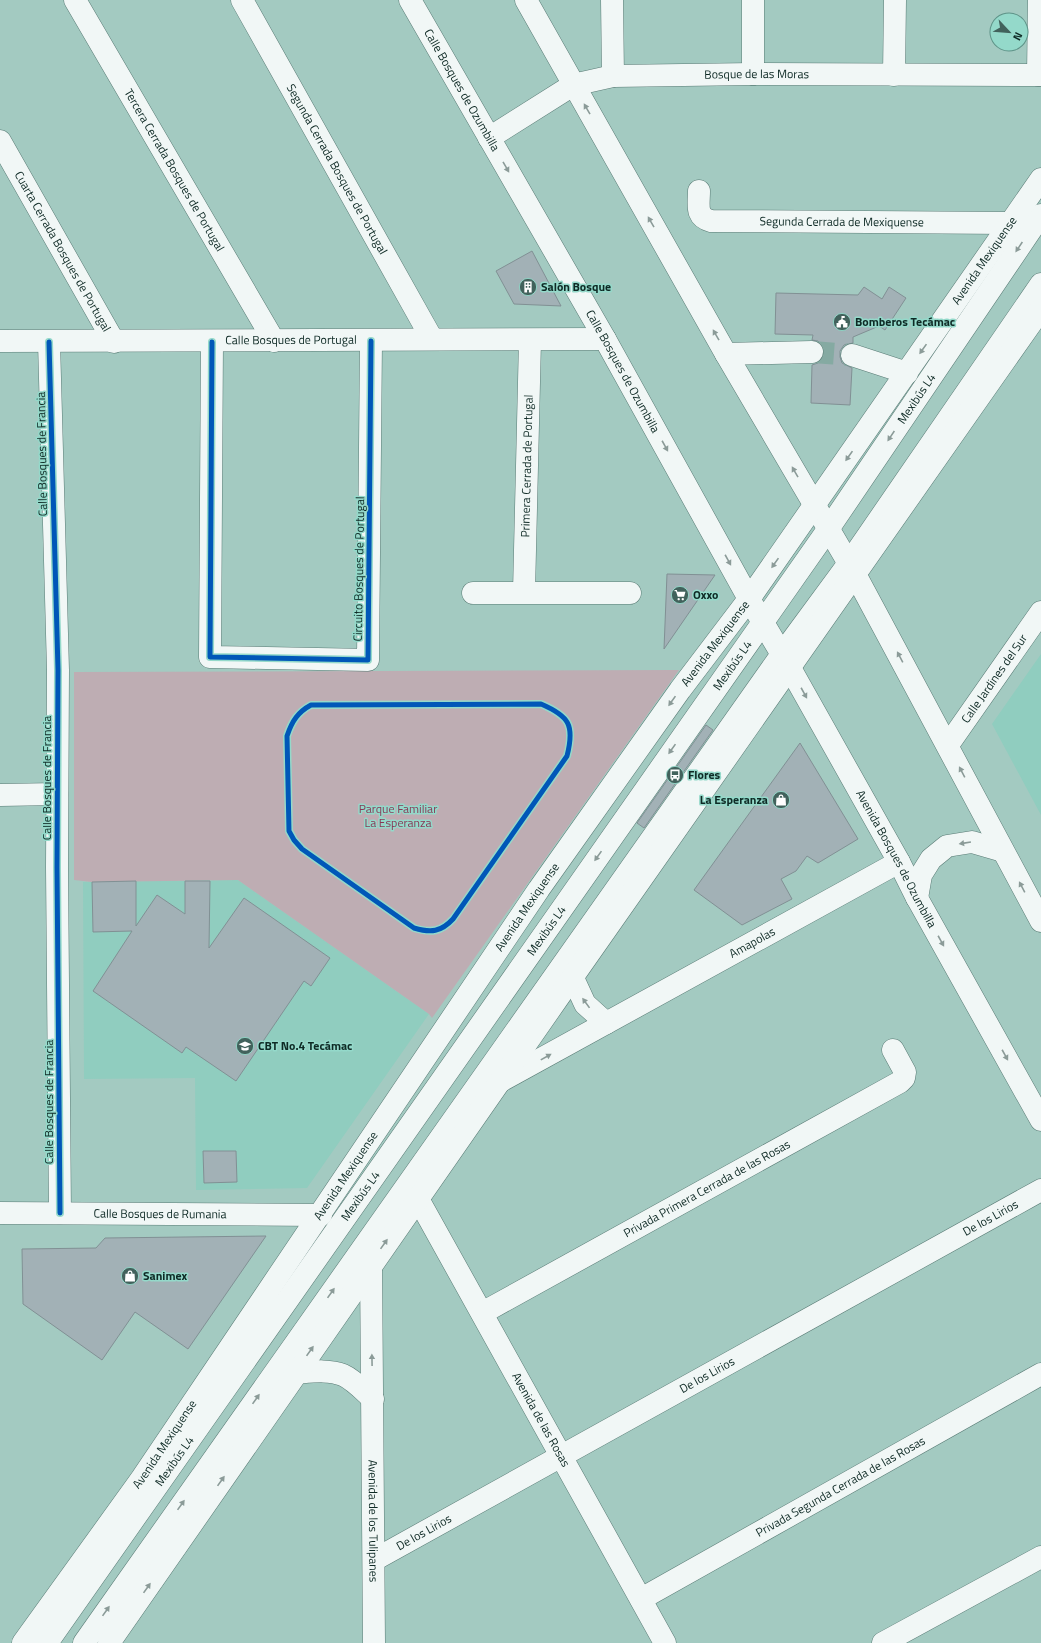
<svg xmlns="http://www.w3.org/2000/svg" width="1041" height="1643" font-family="'Titillium Web',sans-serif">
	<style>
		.built { fill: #90cdbf }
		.green { fill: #beadb3 }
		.building { fill: #a2b1b6; stroke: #819094 }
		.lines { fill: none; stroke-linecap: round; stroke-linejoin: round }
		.minor-tunnel { stroke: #85aaa2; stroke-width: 22; stroke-dasharray: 22 11; stroke-linecap: butt }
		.minor-casing { stroke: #597b75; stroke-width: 23 }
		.major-casing { stroke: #597b75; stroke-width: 23 }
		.minor { stroke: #f1f7f6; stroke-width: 22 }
		.major { stroke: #f1f7f6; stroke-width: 22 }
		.cycleway-casing { stroke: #94d9ca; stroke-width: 8 }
		.cycleway { stroke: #0057b8; stroke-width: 5 }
		.oneway { fill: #8b9b98 }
		.labels { text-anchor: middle; stroke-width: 3; stroke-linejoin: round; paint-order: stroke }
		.street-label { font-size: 12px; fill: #0e2a25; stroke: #94d9ca }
		.poi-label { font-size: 12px; font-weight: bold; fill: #0e2a25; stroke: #94d9ca; text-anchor: start }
		.park-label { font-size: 12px; fill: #883755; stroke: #94d9ca }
	</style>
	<rect width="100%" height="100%" fill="#a3cac1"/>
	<path class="built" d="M1041,654V815L992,724Z
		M238,880L429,1014L307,1188L196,1190L195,1078L84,1079L83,882Z"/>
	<path class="green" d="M679,670L432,1018L429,1014L238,880L92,882L74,880V672Z"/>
	<path class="building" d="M532,251L561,306L514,304L496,271Z
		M864,287L882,299L889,287L906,298L885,330L879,326L853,337V343L844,345L840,351V357L842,363L852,368L850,405L811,403L812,365L818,363L823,358L824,352L823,346L818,341L812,340L813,335L775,334L776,293L858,295Z
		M667,574L715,575L664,649Z
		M706,725L713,730L644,828L637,823Z
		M800,743L858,839L818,863L807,856L796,871L781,879L792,899L742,925L694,890Z
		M136,881V926L157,895L185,914V881H210L209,948L244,898L330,958L311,986L304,981L236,1081L186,1047L182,1053L93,991L132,931L93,932L92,882Z
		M203,1151H236L237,1182L204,1183Z
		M266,1236L188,1349L135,1312L102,1360L23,1304L22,1249L96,1248L105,1238Z"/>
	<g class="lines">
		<path class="minor-tunnel" d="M812,352L852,355"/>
		<defs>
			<g id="minor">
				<path id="s1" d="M75,0L274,341"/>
				<path id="s2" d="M242,0L432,339"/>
				<path d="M612,0L613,76"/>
				<path d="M753,74V0"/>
				<path d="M894,75L895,0"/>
				<path d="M1038,75L1039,0"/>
				<path id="s3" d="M489,138L573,85L613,76L753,74L1041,75"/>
				<path id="s4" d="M0,141L114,342"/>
				<path id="s5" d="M699,191C699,205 695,217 711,221L1010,223"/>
				<path id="s6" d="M0,341L605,339"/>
				<path d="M49,342L58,670L57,868L60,1213"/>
				<path d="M212,342L210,657L368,660L371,341"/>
				<path d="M726,354L812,352"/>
				<path d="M852,355L907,373"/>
				<path id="s7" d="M524,592L530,340"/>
				<path d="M473,593H630"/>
				<path id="s8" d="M948,745L1041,612"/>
				<path d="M0,795L57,794"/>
				<path d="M573,978L585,1004L606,1023"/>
				<path id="s9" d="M499,1082L899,862"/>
				<path id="s10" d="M417,1197L665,1643"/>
				<path id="s11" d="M0,1213L321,1215"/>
				<path id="s12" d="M371,1263L374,1643"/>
				<path id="s13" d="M482,1313L900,1082L904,1078L905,1072L893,1050"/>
				<path d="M295,1373C310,1372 328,1369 343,1375C354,1380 364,1391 373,1399"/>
				<path id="s14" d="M374,1560L1041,1190"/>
				<path id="s15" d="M641,1599L1041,1374"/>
				<path id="s16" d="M47,1643L829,528L1041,215"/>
				<path d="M84,1643L782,654L849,563L1041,284"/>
				<path d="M883,1643L1041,1557"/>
			</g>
			<g id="major">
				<path id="s17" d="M410,0L605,339L749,599L790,668L899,862L917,898L1041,1120"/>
				<path d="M526,0L726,354L855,574L1041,921"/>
				<path d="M917,898L921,875L931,859L947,846L972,842L1003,851"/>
				<path id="s18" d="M23,1643L142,1478L539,889L680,690L749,599L1041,179"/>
				<path d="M109,1643C417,1196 730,754 1041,309"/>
			</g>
		</defs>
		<use href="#minor" class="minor-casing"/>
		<use href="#major" class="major-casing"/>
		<use href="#minor" class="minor"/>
		<use href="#major" class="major"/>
		<defs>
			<path id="cycleway" d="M49,342L58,670L57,868L60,1213
				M212,342L210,657L368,660L371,341
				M541,704C569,716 575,725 567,756L453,919C441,932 431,933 414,928L302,849L294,840L289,831L287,736C292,721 298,712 311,705Z"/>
		</defs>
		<use href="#cycleway" class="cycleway-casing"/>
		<use href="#cycleway" class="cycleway"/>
	</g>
	<defs><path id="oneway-solid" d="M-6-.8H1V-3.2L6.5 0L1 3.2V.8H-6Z"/></defs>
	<g class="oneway">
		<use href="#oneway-solid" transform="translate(587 109) rotate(-120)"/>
		<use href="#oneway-solid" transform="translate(506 167) rotate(60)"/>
		<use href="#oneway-solid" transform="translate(651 222) rotate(-120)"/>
		<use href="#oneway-solid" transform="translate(1019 247) rotate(124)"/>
		<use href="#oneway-solid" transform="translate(716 335) rotate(-120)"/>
		<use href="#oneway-solid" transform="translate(923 349) rotate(125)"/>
		<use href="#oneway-solid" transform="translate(891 436) rotate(124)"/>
		<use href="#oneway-solid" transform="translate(665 446) rotate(61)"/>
		<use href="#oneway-solid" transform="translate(849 456) rotate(125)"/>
		<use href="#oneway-solid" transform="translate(795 472) rotate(-120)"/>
		<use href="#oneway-solid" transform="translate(728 560) rotate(61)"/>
		<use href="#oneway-solid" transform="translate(775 563) rotate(125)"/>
		<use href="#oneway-solid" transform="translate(900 657) rotate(-118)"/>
		<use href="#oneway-solid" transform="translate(804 693) rotate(61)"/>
		<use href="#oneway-solid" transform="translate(672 701) rotate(125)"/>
		<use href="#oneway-solid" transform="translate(672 749) rotate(125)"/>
		<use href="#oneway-solid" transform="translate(962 772) rotate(-118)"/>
		<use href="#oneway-solid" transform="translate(965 843) rotate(171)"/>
		<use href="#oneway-solid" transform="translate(598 856) rotate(125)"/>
		<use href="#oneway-solid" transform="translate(1022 887) rotate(-118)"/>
		<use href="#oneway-solid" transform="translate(941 941) rotate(61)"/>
		<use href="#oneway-solid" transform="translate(586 1003) rotate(-126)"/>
		<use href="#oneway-solid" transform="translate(1005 1055) rotate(61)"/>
		<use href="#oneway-solid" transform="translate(546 1057) rotate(-29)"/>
		<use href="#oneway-solid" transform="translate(384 1244) rotate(-55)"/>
		<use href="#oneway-solid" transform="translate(331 1293) rotate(-55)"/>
		<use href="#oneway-solid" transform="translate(310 1351) rotate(-55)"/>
		<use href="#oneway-solid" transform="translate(372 1360) rotate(-91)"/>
		<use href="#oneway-solid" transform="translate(256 1399) rotate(-55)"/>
		<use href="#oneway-solid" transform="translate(221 1481) rotate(-55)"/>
		<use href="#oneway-solid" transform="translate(181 1505) rotate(-55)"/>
		<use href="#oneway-solid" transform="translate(147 1588) rotate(-55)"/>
		<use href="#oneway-solid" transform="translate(106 1611) rotate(-55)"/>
	</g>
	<defs>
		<symbol id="building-disc" viewBox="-11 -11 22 22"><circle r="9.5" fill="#42625c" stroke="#94d9ca"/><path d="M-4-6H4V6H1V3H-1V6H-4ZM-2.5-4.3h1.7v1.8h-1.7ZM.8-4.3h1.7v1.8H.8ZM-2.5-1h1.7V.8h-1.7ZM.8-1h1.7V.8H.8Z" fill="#fff"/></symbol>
		<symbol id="civic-disc" viewBox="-11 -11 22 22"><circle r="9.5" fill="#42625c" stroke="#94d9ca"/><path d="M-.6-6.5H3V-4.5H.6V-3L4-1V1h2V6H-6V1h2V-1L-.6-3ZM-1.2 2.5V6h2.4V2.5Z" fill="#fff"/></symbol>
		<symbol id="supermarket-disc" viewBox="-11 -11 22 22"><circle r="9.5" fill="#42625c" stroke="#94d9ca"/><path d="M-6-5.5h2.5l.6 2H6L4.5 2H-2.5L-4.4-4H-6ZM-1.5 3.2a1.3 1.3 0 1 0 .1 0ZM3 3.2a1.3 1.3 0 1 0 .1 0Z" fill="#fff"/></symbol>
		<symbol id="bus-disc" viewBox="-11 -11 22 22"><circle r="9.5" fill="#42625c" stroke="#94d9ca"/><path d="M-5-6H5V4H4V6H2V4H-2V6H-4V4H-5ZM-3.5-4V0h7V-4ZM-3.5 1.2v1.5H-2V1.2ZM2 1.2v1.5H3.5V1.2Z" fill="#fff"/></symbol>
		<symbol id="shop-disc" viewBox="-11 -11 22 22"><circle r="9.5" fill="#42625c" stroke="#94d9ca"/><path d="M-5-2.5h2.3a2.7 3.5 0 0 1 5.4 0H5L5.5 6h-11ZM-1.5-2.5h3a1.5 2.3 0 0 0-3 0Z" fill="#fff"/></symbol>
		<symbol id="school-disc" viewBox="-11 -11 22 22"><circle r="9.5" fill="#42625c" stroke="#94d9ca"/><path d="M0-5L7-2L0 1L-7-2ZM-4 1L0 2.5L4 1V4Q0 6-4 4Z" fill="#fff"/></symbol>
	</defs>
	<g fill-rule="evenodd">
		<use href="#building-disc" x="518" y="277" width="20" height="20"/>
		<use href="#civic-disc" x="832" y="312" width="20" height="20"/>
		<use href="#supermarket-disc" x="670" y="585" width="20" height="20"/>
		<use href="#bus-disc" x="665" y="765" width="20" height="20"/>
		<use href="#shop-disc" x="771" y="790" width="20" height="20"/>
		<use href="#school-disc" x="235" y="1036" width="20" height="20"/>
		<use href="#shop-disc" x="120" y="1266" width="20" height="20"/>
	</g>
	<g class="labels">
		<g class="street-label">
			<text dy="4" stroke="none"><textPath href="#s3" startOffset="284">Bosque de las Moras</textPath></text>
			<text dy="4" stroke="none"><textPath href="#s17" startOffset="104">Calle Bosques de Ozumbilla</textPath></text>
			<text dy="4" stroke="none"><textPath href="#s2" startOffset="194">Segunda Cerrada Bosques de Portugal</textPath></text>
			<text dy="4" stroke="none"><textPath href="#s1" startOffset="197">Tercera Cerrada Bosques de Portugal</textPath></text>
			<text dy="4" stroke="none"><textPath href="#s5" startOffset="167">Segunda Cerrada de Mexiquense</textPath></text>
			<text dy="4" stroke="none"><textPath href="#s4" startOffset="127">Cuarta Cerrada Bosques de Portugal</textPath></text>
			<text dy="4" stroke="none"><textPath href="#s18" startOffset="1684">Avenida Mexiquense</textPath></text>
			<text dy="4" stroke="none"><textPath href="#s6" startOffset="291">Calle Bosques de Portugal</textPath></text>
			<text dy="4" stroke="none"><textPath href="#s17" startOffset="428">Calle Bosques de Ozumbilla</textPath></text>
			<text dy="4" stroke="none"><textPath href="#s16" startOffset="1518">Mexibús L4</textPath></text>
			<text transform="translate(42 454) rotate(-91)" y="4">Calle Bosques de Francia</text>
			<text dy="4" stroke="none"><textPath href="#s7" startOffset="126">Primera Cerrada de Portugal</textPath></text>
			<text transform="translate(359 569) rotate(-89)" y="4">Circuito Bosques de Portugal</text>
			<text dy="4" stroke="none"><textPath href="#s18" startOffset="1216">Avenida Mexiquense</textPath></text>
			<text dy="4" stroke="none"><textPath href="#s16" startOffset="1194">Mexibús L4</textPath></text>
			<text dy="4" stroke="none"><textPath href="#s8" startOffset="81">Calle Jardines del Sur</textPath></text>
			<text transform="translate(47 778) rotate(-90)" y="4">Calle Bosques de Francia</text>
			<text dy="4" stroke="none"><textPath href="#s17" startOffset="987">Avenida Bosques de Ozumbilla</textPath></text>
			<text dy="4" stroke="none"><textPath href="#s18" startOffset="892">Avenida Mexiquense</textPath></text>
			<text dy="4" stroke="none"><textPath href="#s16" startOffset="870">Mexibús L4</textPath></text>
			<text dy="4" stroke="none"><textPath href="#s9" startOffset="289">Amapolas</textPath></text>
			<text transform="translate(49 1102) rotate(-90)" y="4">Calle Bosques de Francia</text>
			<text dy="4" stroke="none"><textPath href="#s18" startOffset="568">Avenida Mexiquense</textPath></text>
			<text dy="4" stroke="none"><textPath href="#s13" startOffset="257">Privada Primera Cerrada de las Rosas</textPath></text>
			<text dy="4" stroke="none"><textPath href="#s16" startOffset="546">Mexibús L4</textPath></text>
			<text dy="4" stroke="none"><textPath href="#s11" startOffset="160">Calle Bosques de Rumania</textPath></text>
			<text dy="4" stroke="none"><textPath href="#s14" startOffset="705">De los Lirios</textPath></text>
			<text dy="4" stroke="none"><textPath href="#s14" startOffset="381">De los Lirios</textPath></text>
			<text dy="4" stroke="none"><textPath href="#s10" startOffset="255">Avenida de las Rosas</textPath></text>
			<text dy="4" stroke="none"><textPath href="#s18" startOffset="244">Avenida Mexiquense</textPath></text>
			<text dy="4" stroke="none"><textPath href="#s16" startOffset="222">Mexibús L4</textPath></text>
			<text dy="4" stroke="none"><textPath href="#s15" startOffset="229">Privada Segunda Cerrada de las Rosas</textPath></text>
			<text dy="4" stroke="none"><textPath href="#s12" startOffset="258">Avenida de los Tulipanes</textPath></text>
			<text dy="4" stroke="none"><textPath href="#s14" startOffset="57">De los Lirios</textPath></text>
		</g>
		<g class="poi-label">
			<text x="541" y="291">Salón Bosque</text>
			<text x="855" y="326">Bomberos Tecámac</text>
			<text x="693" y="599">Oxxo</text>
			<text x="688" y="779">Flores</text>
			<text x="768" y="804" text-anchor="end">La Esperanza</text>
			<text x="258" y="1050">CBT No.4 Tecámac</text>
			<text x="143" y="1280">Sanimex</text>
		</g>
		<g class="park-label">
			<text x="398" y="813">Parque Familiar<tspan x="398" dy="14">La Esperanza</tspan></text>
		</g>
	</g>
	<g transform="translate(1009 32) rotate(116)"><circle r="19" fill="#94d9ca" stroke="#5e9388"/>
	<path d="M0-3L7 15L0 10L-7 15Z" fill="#42625c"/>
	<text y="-6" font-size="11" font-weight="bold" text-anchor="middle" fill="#0e2a25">N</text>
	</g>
</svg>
